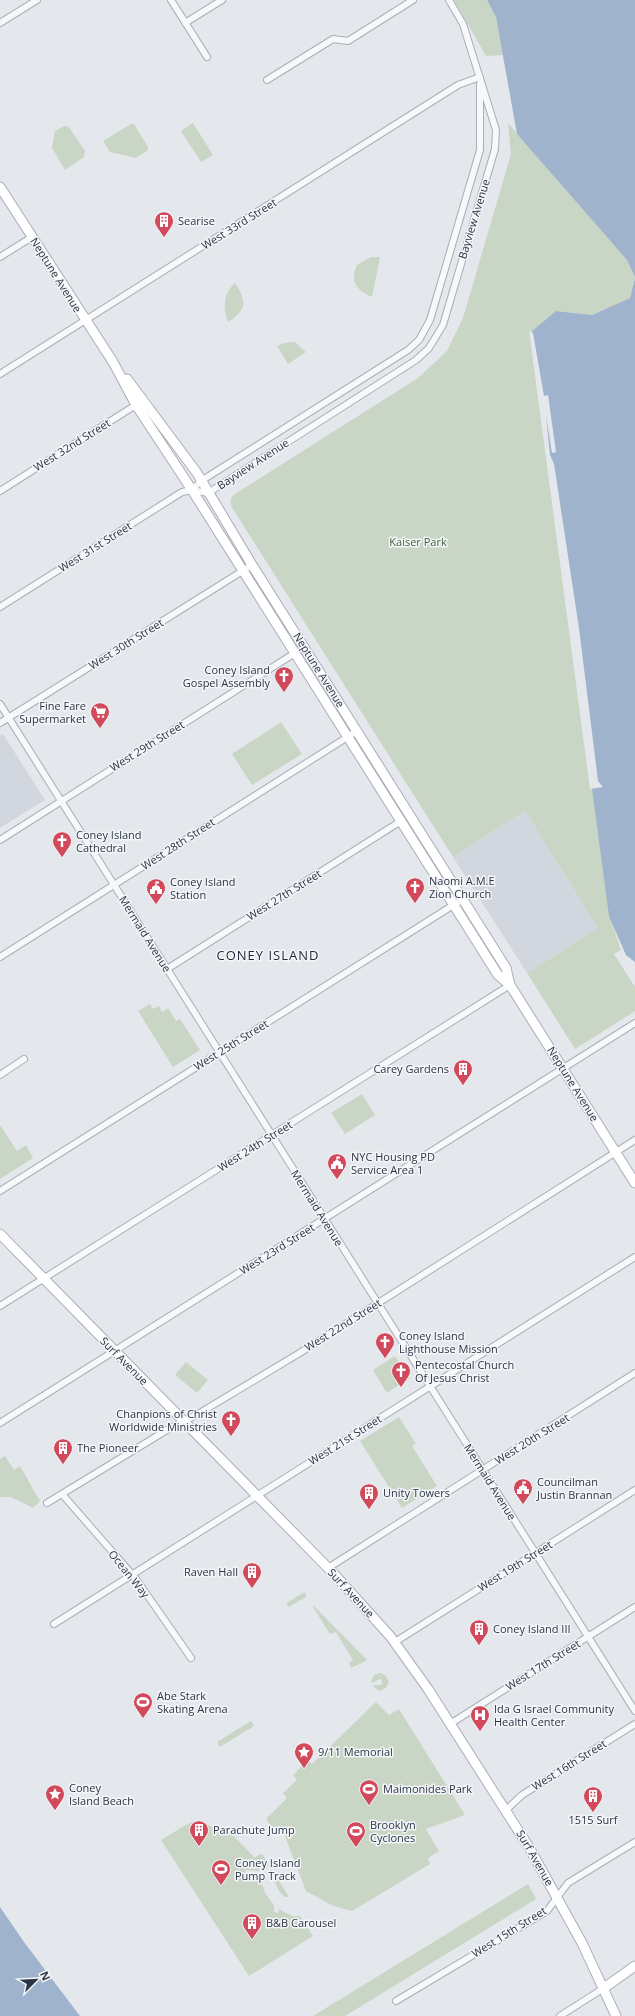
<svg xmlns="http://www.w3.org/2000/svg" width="635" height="2016" font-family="'Open Sans',sans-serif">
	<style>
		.built { fill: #d2d6de }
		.green { fill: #c9d6c5 }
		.water { fill: #9fb4cc }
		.pier { fill: #e4e7ec }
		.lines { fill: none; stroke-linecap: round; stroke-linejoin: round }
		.street-casing { stroke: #a9aeb7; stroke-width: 8 }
		.secondary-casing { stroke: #a9aeb7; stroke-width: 11 }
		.street { stroke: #f7f8fa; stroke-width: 6 }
		.secondary { stroke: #fff; stroke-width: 9 }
		.labels { text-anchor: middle; stroke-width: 3; stroke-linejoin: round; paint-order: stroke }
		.street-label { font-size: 11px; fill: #2b3445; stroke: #f4f6f9 }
		.poi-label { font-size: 11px; fill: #2b3445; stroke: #f4f6f9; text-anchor: start }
		.park-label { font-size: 11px; fill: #3f6138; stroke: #f4f6f9 }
		.quarter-label { font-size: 13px; letter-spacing: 1px; fill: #1d2536; stroke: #f4f6f9 }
	</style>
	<rect width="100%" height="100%" fill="#e4e7ec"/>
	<path class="built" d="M3,734L45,800L0,828V736Z
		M525,811L598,928L527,973L453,857Z"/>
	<path class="green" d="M454,0H487L496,17L503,55L486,56Z
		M193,123L213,155L201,162L181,131Z
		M508,123L627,260L635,277L630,298L592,315L556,311L635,962L626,955L613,926L621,950L614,954L635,987V1011L575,1049L527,973L598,928L525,811L453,857L231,506V498L235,494L418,378L447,351L463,318L511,154Z
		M131,124H134L148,147V150L136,158L110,152L103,141Z
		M64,126L69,127L85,151L84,157L65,170L52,148L55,131Z
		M371,257H380L372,297C357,291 349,281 357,265Z
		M235,283C247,301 247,310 228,322C222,308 224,293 235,283Z
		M295,342L306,352L288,364L277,346L284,343Z
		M281,722L302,754L252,785L232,754Z
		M150,1004L153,1009L159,1006L162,1012L168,1008L176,1021L180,1019L200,1050L173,1067L138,1011Z
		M362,1094L375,1115L345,1134L331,1113Z
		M0,1125L17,1151L26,1145L33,1158L0,1179Z
		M395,1356L410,1378L387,1393L373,1370Z
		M186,1362L208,1380L197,1393L175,1375Z
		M399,1417L416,1444L412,1446L437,1486L402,1508L360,1441Z
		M5,1456L14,1470L20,1466L40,1501L33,1508L11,1497H0V1459Z
		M303,1593H306V1597L289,1607L286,1603Z
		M314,1606L366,1659V1661L351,1668L349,1663L353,1660L336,1632L330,1634L313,1607Z
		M380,1673L386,1676L389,1682L386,1688L379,1691L372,1685H381L382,1680L380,1679L371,1683L374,1675Z
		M376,1702L389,1715L399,1709L465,1815L426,1829L439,1851L428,1858L430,1864L352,1911L331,1905L306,1891L281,1826L275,1831L266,1819L287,1798L283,1793L297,1780L293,1775L308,1760L312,1764Z
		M251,1721L254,1726L220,1747L217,1742Z
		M193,1822L205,1823L221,1832L229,1831L255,1858L260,1854L263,1855L269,1867L262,1862L260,1864L259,1871L245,1870L246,1875L260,1877L265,1893L274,1905V1912L278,1913L279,1909L292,1916H300L313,1936L249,1976L161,1840L184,1826Z
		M275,1874L289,1897H285L279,1891L273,1878Z
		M528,1884L536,1899L345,2016H313Z"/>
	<path class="water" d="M487,0H635V277L627,260L517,134L496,17Z
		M635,278V962L626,955L609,916L531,332L556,311L592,315L630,298Z
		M0,1907L24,1942L80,2016H0Z"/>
	<path class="pier" d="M529,330L533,333L544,396L548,395L556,452L552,453L546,415L550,455L554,464L579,628L598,781L603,787L590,789Z"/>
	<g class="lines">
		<defs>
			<path id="street" d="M171,0L207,57
				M0,23L37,0
				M185,23L222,0
				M267,80L333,39L348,41L413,0
				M0,257L32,237
				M0,374L458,85L480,77
				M192,490L201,481L408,350L419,340L430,320L480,150V84
				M0,491L139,403
				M0,607L182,492L192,490L208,493L416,360L429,348L443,325L495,149L496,130L463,24L449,0
				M0,704L635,1711
				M0,723L252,565
				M0,840L295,653
				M0,957L357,731
				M167,969L401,821
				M0,1075L24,1059
				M0,1191L463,899
				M0,1306L510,985
				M0,1423L635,1023
				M62,1494L136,1579L191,1658
				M47,1503L167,1430L198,1414L298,1354L635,1140
				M328,1568L635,1373
				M54,1624L635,1257
				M395,1642L635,1490
				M450,1724L635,1607
				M506,1810L522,1795L635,1724
				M396,2001L547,1911L568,1883L635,1842
				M560,2016L604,1988"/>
			<path id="secondary" d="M0,187L113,362L136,405L192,490L498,975L510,985L635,1183
				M127,379L197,473L252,565L506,968L510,985
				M0,1234L334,1574L390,1636L428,1689L530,1849L582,1943L616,2016
				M604,1988L635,1966"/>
		</defs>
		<use href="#street" class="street-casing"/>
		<use href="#secondary" class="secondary-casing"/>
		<use href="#street" class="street"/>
		<use href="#secondary" class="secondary"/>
	</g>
	<defs>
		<symbol id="building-pin" viewBox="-11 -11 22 30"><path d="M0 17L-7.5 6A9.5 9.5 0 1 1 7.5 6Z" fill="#d1495b" stroke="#f4f6f9"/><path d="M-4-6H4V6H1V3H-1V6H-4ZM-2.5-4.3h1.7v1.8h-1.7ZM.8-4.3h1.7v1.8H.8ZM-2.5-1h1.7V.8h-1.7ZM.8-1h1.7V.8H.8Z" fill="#fff"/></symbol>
		<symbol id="church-pin" viewBox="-11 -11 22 30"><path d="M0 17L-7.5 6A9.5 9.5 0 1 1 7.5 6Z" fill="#d1495b" stroke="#f4f6f9"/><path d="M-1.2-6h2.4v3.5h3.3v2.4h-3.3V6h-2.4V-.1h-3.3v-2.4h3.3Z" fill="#fff"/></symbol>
		<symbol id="supermarket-pin" viewBox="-11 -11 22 30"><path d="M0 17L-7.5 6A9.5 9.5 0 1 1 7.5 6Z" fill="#d1495b" stroke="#f4f6f9"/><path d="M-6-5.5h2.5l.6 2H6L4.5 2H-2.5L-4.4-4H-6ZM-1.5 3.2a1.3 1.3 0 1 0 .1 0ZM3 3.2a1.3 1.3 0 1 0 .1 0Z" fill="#fff"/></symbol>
		<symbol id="civic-pin" viewBox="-11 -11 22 30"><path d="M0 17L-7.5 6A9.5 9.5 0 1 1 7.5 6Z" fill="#d1495b" stroke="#f4f6f9"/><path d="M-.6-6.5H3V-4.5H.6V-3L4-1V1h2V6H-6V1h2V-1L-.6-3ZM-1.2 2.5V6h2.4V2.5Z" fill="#fff"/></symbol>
		<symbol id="stadium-pin" viewBox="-11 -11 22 30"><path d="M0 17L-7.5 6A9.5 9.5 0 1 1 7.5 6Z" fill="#d1495b" stroke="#f4f6f9"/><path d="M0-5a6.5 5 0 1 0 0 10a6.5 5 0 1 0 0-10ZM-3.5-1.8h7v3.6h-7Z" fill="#fff"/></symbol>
		<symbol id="hospital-pin" viewBox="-11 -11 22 30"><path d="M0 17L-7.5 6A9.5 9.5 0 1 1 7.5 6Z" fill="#d1495b" stroke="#f4f6f9"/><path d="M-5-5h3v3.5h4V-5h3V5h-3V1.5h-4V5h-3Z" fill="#fff"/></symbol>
		<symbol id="sight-pin" viewBox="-11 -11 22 30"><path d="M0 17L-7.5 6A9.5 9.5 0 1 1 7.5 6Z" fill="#d1495b" stroke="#f4f6f9"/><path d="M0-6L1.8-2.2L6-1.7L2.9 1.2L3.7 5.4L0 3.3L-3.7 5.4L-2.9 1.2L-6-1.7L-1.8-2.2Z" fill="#fff"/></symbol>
	</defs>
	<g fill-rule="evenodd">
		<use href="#building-pin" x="153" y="210" width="22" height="30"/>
		<use href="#church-pin" x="273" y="665" width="22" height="30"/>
		<use href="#supermarket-pin" x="89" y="701" width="22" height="30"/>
		<use href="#church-pin" x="51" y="830" width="22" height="30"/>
		<use href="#church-pin" x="404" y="876" width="22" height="30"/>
		<use href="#civic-pin" x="145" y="877" width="22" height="30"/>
		<use href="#building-pin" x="452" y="1058" width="22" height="30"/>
		<use href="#civic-pin" x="326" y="1152" width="22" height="30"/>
		<use href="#church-pin" x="374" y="1331" width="22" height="30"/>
		<use href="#church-pin" x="390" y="1360" width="22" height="30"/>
		<use href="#church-pin" x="220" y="1409" width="22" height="30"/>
		<use href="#building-pin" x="52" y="1437" width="22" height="30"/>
		<use href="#civic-pin" x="512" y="1477" width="22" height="30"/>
		<use href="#building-pin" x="358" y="1482" width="22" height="30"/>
		<use href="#building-pin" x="241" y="1561" width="22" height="30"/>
		<use href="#building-pin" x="468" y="1618" width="22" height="30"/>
		<use href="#stadium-pin" x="132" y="1691" width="22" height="30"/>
		<use href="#hospital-pin" x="469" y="1704" width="22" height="30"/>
		<use href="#sight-pin" x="293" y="1741" width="22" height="30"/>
		<use href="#stadium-pin" x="358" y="1778" width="22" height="30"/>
		<use href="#sight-pin" x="44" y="1783" width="22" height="30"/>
		<use href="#building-pin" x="582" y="1785" width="22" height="30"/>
		<use href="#building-pin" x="188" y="1819" width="22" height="30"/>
		<use href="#stadium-pin" x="345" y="1820" width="22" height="30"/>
		<use href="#stadium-pin" x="210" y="1858" width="22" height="30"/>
		<use href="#building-pin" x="241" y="1912" width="22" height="30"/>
	</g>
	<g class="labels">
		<g class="street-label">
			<text transform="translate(474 219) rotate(-73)" y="4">Bayview Avenue</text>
			<text transform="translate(239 224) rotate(-32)" y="4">West 33rd Street</text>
			<text transform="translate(56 275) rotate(58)" y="4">Neptune Avenue</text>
			<text transform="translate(72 445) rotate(-32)" y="4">West 32nd Street</text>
			<text transform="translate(253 464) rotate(-33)" y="4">Bayview Avenue</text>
			<text transform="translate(95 547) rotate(-32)" y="4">West 31st Street</text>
			<text transform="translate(126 644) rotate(-32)" y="4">West 30th Street</text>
			<text transform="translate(319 670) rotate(58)" y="4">Neptune Avenue</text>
			<text transform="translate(147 746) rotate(-32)" y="4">West 29th Street</text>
			<text transform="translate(178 844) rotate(-33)" y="4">West 28th Street</text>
			<text transform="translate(284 895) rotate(-32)" y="4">West 27th Street</text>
			<text transform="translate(145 934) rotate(58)" y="4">Mermaid Avenue</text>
			<text transform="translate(231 1045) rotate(-32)" y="4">West 25th Street</text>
			<text transform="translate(573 1084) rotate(58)" y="4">Neptune Avenue</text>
			<text transform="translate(255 1146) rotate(-32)" y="4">West 24th Street</text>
			<text transform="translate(317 1208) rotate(58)" y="4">Mermaid Avenue</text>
			<text transform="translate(277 1249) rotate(-32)" y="4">West 23rd Street</text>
			<text transform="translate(343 1325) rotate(-32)" y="4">West 22nd Street</text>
			<text transform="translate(124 1361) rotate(45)" y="4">Surf Avenue</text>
			<text transform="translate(532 1439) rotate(-32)" y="4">West 20th Street</text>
			<text transform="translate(345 1440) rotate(-32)" y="4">West 21st Street</text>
			<text transform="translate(490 1482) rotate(58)" y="4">Mermaid Avenue</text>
			<text transform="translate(515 1566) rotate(-32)" y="4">West 19th Street</text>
			<text transform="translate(129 1574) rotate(51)" y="4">Ocean Way</text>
			<text transform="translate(351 1593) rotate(47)" y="4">Surf Avenue</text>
			<text transform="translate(543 1665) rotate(-32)" y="4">West 17th Street</text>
			<text transform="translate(569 1765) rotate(-32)" y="4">West 16th Street</text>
			<text transform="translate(535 1858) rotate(60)" y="4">Surf Avenue</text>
			<text transform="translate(509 1932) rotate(-32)" y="4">West 15th Street</text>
		</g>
		<g class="poi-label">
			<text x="178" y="225">Searise</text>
			<text x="270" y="674" text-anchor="end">Coney Island<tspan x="270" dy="13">Gospel Assembly</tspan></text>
			<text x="86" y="710" text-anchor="end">Fine Fare<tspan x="86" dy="13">Supermarket</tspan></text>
			<text x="76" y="839">Coney Island<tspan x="76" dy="13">Cathedral</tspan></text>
			<text x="429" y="885">Naomi A.M.E<tspan x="429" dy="13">Zion Church</tspan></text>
			<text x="170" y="886">Coney Island<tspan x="170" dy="13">Station</tspan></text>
			<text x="449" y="1073" text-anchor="end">Carey Gardens</text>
			<text x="351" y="1161">NYC Housing PD<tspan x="351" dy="13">Service Area 1</tspan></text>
			<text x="399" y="1340">Coney Island<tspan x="399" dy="13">Lighthouse Mission</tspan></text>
			<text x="415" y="1369">Pentecostal Church<tspan x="415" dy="13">Of Jesus Christ</tspan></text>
			<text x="217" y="1418" text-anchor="end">Chanpions of Christ<tspan x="217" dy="13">Worldwide Ministries</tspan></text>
			<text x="77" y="1452">The Pioneer</text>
			<text x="537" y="1486">Councilman<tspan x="537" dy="13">Justin Brannan</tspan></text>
			<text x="383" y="1497">Unity Towers</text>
			<text x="238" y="1576" text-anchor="end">Raven Hall</text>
			<text x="493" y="1633">Coney Island III</text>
			<text x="157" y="1700">Abe Stark<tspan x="157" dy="13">Skating Arena</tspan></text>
			<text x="494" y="1713">Ida G Israel Community<tspan x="494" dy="13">Health Center</tspan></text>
			<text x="318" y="1756">9/11 Memorial</text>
			<text x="69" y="1792">Coney<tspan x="69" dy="13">Island Beach</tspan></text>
			<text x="383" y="1793">Maimonides Park</text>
			<text x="593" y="1824" text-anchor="middle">1515 Surf</text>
			<text x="370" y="1829">Brooklyn<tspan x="370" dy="13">Cyclones</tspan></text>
			<text x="213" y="1834">Parachute Jump</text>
			<text x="235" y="1867">Coney Island<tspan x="235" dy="13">Pump Track</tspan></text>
			<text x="266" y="1927">B&amp;B Carousel</text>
		</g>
		<g class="park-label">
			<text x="418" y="546">Kaiser Park</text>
		</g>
		<g class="quarter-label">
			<text x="268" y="960">CONEY ISLAND</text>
		</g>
	</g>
	<g transform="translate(36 1980) rotate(66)" stroke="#f4f6f9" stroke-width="3" paint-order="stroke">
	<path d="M0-3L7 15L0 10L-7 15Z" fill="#2b3445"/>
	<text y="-6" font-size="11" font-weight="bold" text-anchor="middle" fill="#2b3445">N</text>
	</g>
</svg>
